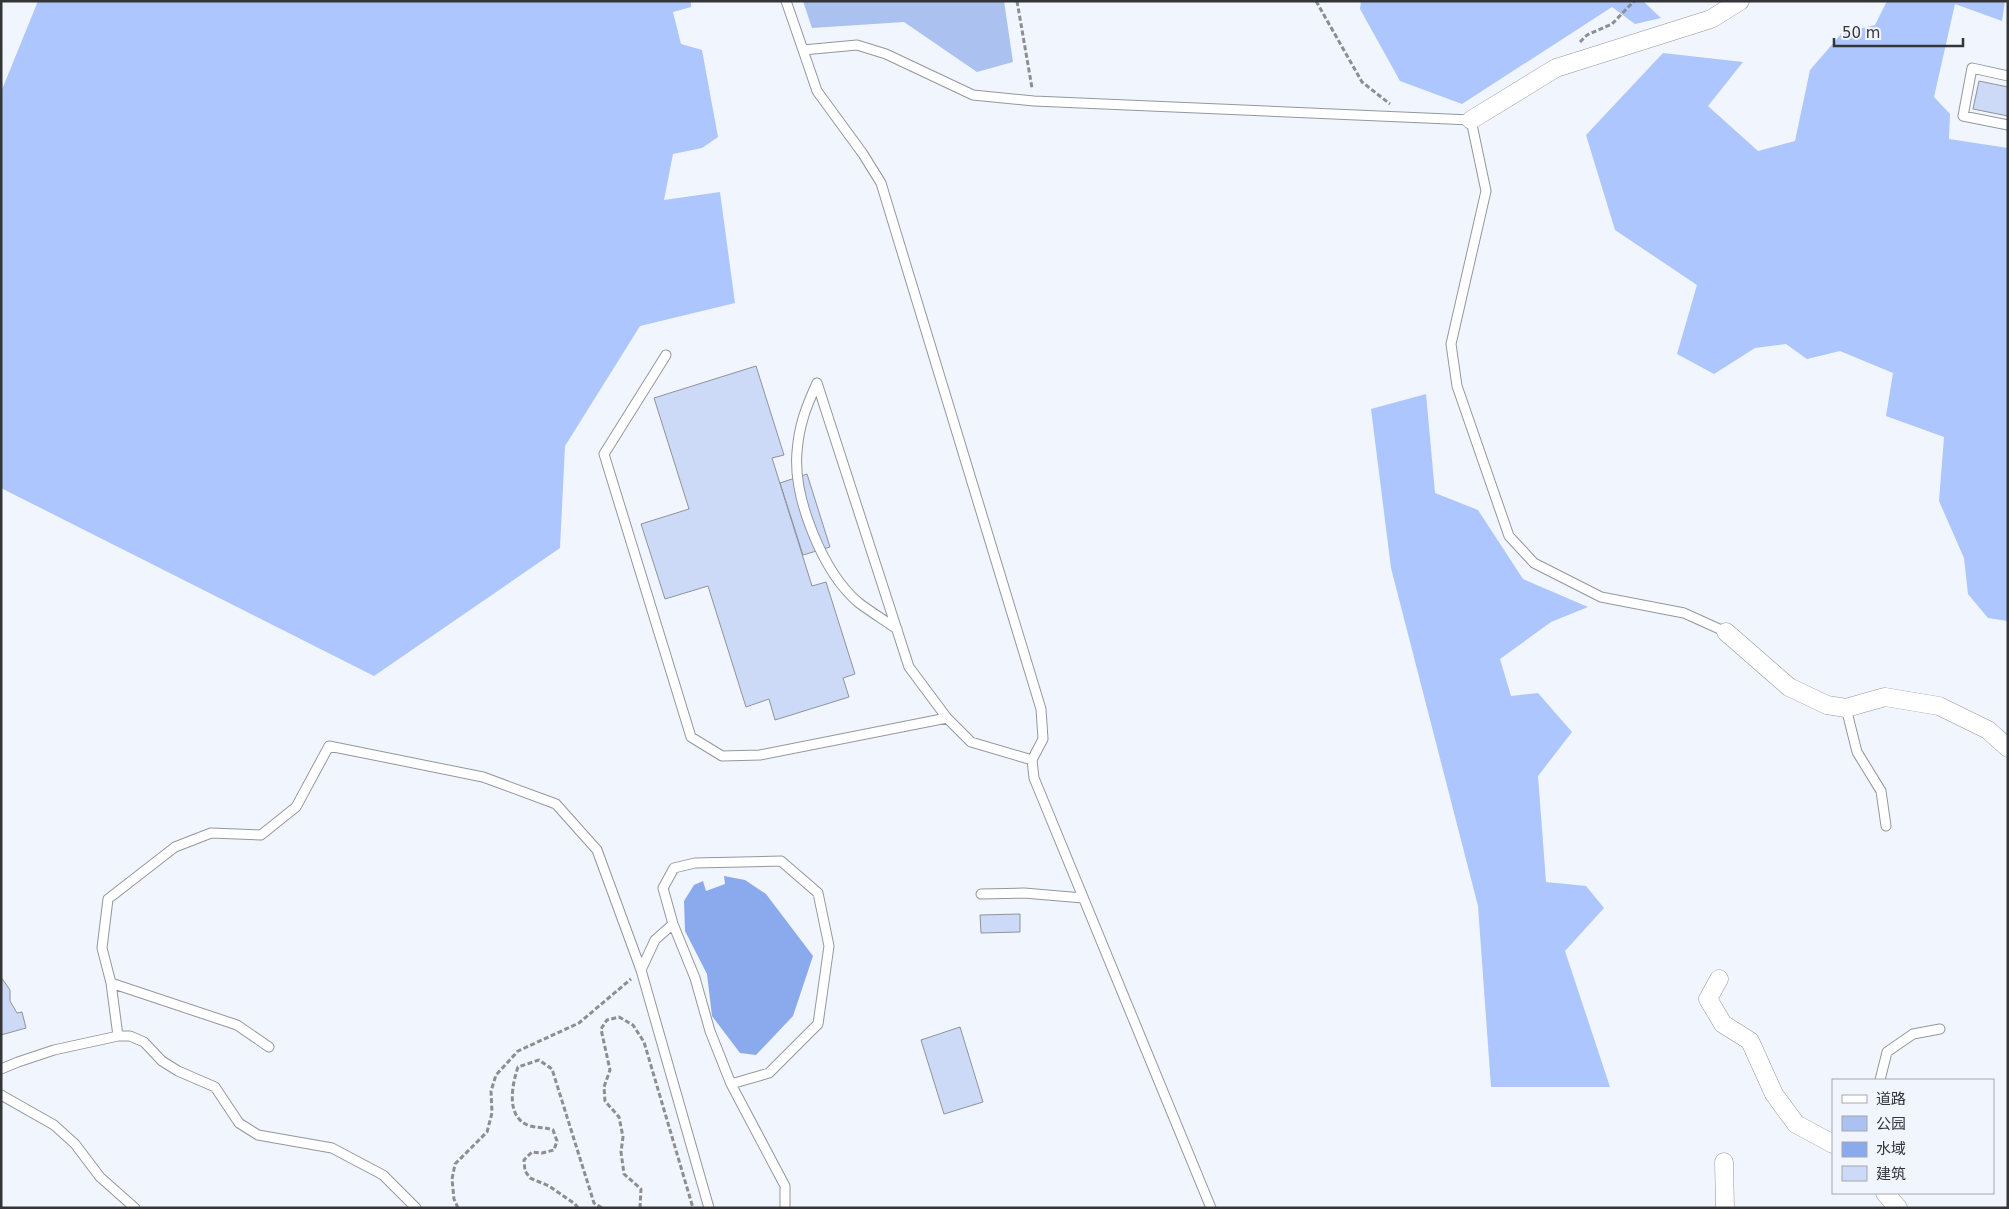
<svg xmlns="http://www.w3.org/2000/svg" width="2009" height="1209" font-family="'DejaVu Sans','Noto Sans SC',sans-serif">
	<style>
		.green { fill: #abc1f0 }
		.forest { fill: #adc6fe }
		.water { fill: #8baaee }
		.building { fill: #cddaf7; stroke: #8f939a }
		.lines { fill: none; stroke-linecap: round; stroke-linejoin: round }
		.lane-casing { stroke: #93979e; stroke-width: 11 }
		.street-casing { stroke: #93979e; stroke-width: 19 }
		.path { stroke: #8c8e93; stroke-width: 3; stroke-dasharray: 5 2.5; stroke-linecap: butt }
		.lane { stroke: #fff; stroke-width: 9 }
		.street { stroke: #fff; stroke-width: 18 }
	</style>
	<rect width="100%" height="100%" fill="#f1f5fd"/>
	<path class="green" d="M803,1H1004L1013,62L977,72L904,22L812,28Z"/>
	<path class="forest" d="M38,1H691V7L673,12L681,44L702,50L718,137L702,148L673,154L664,200L720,192L735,303L640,326L565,446L560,548L374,676L1,488V92Z
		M1361,1H1643L1661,18L1635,24L1612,7L1462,104L1400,81L1360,9Z
		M1887,1H2005L2002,21L1955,4L1934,97L1950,114L1949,139L2008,148V621L1988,618L1968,594L1964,558L1939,501L1944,437L1886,416L1893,373L1840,351L1807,359L1786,344L1755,348L1714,374L1677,354L1697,285L1615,230L1586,135L1663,53L1743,62L1708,106L1758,151L1795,141L1810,70L1842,33L1875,25Z
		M1426,394L1435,493L1478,510L1523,579L1588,607L1551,622L1500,659L1511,696L1538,693L1572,732L1538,776L1546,882L1586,886L1604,908L1565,951L1610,1087H1491L1478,906L1391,568L1371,409Z"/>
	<path class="water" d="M724,876L745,880L766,894L813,956L793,1016L756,1055L740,1053L712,1016L707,974L685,931L684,901L694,885L703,881L706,891L725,884Z"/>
	<path class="building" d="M1979,81L2008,87V116L1973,109Z
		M756,366L784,455L772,458L812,586L826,582L855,674L843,678L849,697L775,720L769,699L746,707L708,586L665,599L641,524L689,509L654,398Z
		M807,474L830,547L803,555L780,483Z
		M1020,914V932L981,933L980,915Z
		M1,977L10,990V1001L17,1013L22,1012L26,1028L1,1035Z
		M960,1027L983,1102L944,1114L921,1040Z"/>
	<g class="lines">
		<defs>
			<path id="lane" d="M786,1L803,50
				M2008,76L1972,68L1963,116L2008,125
				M666,355L604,454L691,737L722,756L760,755L947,718
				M817,383L909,667L947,718L971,742L1032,760
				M817,383C806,407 799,425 797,452C793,498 823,573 859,603C871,612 884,620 897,629
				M1846,708L1857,752L1881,791L1886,826
				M781,861L818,893L829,946L818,1024L769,1073L731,1084L710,1031L695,978L673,924L663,888L674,868L695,863Z
				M981,894L1024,893L1083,898
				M641,970L655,940L673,924
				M111,983L237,1025L269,1047
				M118,1036L111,983L102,948L108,899L175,847L211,833L261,835L296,807L329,746L483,777L556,804L597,850L641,970L709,1208
				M1,1069L18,1062L54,1050L118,1036H130L144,1042L162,1061L178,1071L215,1087L239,1123L258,1135L332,1148L383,1175L416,1208
				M1880,1080L1887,1052L1913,1034L1940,1029
				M731,1084L785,1186V1208
				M1,1095L54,1125L75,1144L100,1177L135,1208
				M1211,1208L1034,778L1032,760L1043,739L1041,709L881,183L863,154L817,91L803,50L857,45L886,54L973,95L1034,101L1471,120L1486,191L1451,344L1457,386L1509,536L1534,563L1601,597L1684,613L1726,632"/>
			<path id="street" d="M1471,120L1556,68L1711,19L1740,1
				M1726,632L1789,687L1827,705L1846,708L1885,697L1939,706L1988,730L2008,748
				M1719,979L1708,999L1723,1024L1750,1041L1774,1094L1796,1124L1833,1144
				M1724,1162L1725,1208
				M1885,1193L1898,1208"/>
		</defs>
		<use href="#lane" class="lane-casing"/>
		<use href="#street" class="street-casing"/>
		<path class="path" d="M1017,1L1032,88
			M1316,1L1362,82L1390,104
			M1580,42L1587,35L1612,24L1634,1
			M458,1208L454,1199L452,1179L455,1164L487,1132L492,1113L491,1091L496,1075L518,1051L579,1023L631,979
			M578,1208L575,1204L549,1186L530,1178L525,1171L524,1160L532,1152L542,1153L554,1150L557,1141L553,1130C545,1127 538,1128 530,1126C505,1118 512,1085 518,1067L539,1060L552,1069L594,1203L602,1208
			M640,1208L641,1189L624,1174L621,1152L623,1137L619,1117L605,1101L604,1087L610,1070L601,1029L607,1020L619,1017L633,1025L644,1042L693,1208"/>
		<use href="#lane" class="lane"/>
		<use href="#street" class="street"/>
	</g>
	<rect width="2009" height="1209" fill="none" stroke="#343538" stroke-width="5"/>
	<rect x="1832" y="1079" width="162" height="115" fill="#f1f5fd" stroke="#a5a8ae"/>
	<rect x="1842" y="1095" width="25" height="8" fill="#ffffff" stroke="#a5a8ae"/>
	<text x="1876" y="1104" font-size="15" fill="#343538">道路</text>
	<rect x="1842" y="1116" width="25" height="15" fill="#abc1f0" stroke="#a5a8ae"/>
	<text x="1876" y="1129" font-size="15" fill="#343538">公园</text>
	<rect x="1842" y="1142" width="25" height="15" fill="#8baaee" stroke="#a5a8ae"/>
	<text x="1876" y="1154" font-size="15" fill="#343538">水域</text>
	<rect x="1842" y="1166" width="25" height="15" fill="#cddaf7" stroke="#a5a8ae"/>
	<text x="1876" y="1179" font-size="15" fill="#343538">建筑</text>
	<path d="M1834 38v8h129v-8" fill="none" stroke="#343538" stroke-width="2.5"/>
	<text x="1842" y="38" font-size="15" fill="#343538" stroke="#f1f5fd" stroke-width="4" paint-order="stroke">50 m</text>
</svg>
